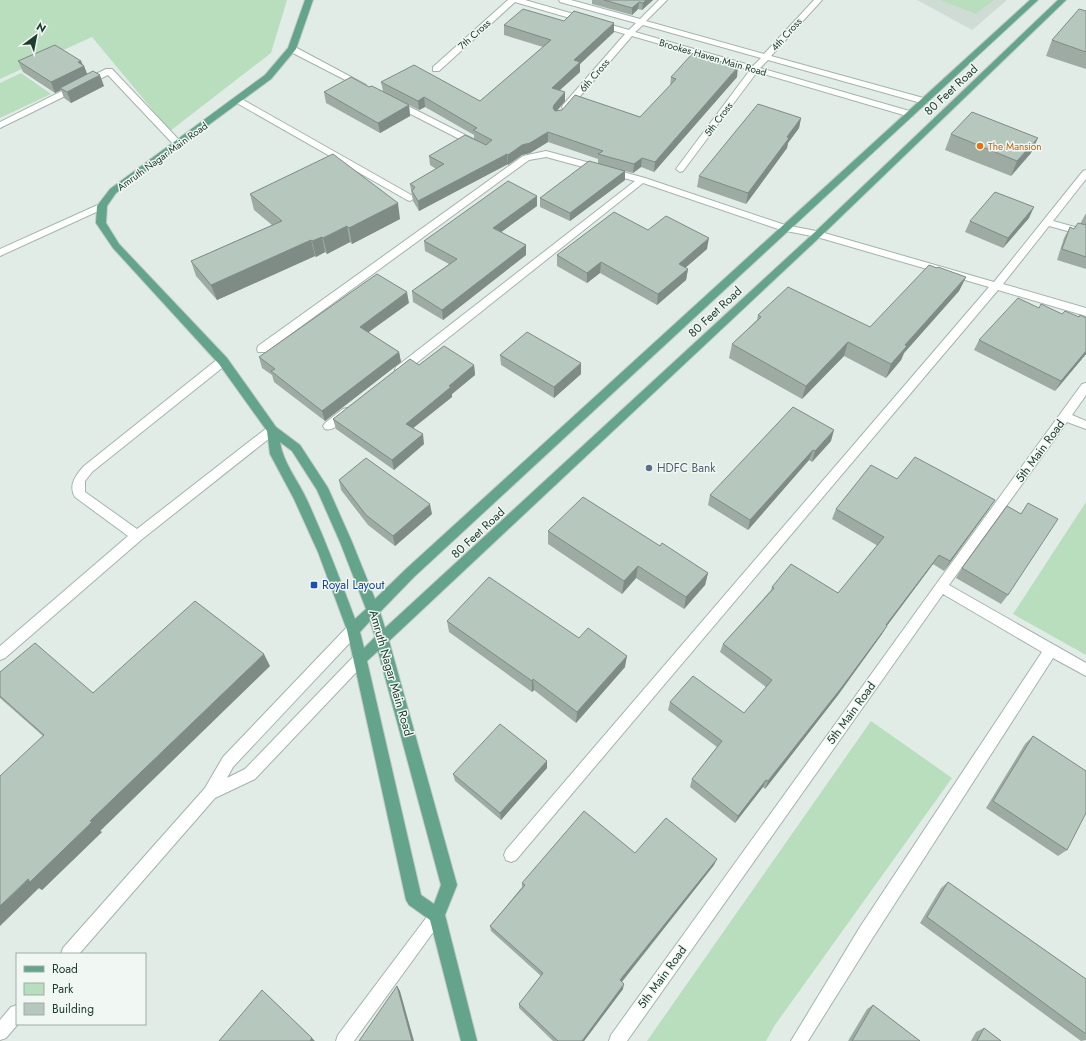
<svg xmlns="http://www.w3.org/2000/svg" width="1086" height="1041" font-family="Jost,sans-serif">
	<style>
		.built { fill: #cfdcd4 }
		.green { fill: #b8debe }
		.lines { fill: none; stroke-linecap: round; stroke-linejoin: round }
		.minor-casing { stroke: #a3b4ac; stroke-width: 2 }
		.major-casing { stroke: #c1c9c6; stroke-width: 2 }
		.minor { fill: #fff; fill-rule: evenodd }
		.major { fill: #63a48b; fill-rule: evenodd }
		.wall { fill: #9daba3 }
		.shaded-wall { fill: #7f8b85 }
		.building { fill: #b6c7be; stroke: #7f8b85 }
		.food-dot { fill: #e8710a; stroke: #f1f8f4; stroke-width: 1.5 }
		.service-dot { fill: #5c6f8a; stroke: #f1f8f4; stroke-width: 1.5 }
		.transit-dot { fill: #1a4fb4; stroke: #f1f8f4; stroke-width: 1.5 }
		.labels { text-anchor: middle; stroke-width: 3; stroke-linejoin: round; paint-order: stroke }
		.far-street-label { font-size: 10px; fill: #203d32; stroke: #f1f8f4 }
		.far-food-label { font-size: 10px; fill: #c56008; stroke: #f1f8f4; text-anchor: start }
		.street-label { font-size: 12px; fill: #203d32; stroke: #f1f8f4 }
		.service-label { font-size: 12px; fill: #4e5e75; stroke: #f1f8f4; text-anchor: start }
		.transit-label { font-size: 12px; fill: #164399; stroke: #f1f8f4; text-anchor: start }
	</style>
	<rect width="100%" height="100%" fill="#e1ece6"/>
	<path class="built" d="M917,0H1007L972,30Z"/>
	<path class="green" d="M0,0H287L271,53L170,131L92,37L0,79Z
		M940,0H994L976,14Z
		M21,73L51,94L0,118V83Z
		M1086,502V655L1013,614Z
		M871,721L952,778L775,1025L766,1041H647Z"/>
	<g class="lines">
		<defs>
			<path id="minor" d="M508,0H525L629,30L636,23L560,2L559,0H571L640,19L659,0H667L646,21L764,54L814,0H822L771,56L927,99L928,101L927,103H921L768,60L760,68L913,112L914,114L913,116H907L757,72L683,171L680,172L676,169L750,70L632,36L569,109H563L562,107L563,105L625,34L515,2L439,71H433V67ZM643,25L761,58L753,66L635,32Z
				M289,47H295L366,85L362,87H359L289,51Z
				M106,69H112L181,142L182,144L181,146H175L108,75L0,128V122Z
				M238,97L413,196L415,198L410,201L407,200L235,102L234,100Z
				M396,100L479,142L480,144L476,147L473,146L393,105L392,103L393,101Z
				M546,151L645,178L785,225L821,232L994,282L1083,171L1086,170V179L1053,221L1086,230V236L1049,226L1003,284L1086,308V316L998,290L516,860L511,862L506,860L504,855L506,850L989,287L817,237L781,230L643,183L404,373H396L395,370L396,367L635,181L546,157L529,160L266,352H258L257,349L258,346L523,156Z
				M102,203L105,204L107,206L105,208L0,256V249Z
				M223,357L227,358L228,361L227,364L92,472L85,481V492L137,529L268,427L272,426L276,427L278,430L276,433L141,540L5,658L0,660V646L128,536L75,497C68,485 76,475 84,466L219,358Z
				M1086,383V395L1072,415L1086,421V429L1067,422L949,585L1086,663V676L1053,658L872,939L808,1041H791L860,927L1042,652L943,594L627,1041H609L611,1035L937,583L1082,384Z
				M347,408L351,409L353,412L351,415C344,420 334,432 325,429L323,426L325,423L343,409Z
				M353,624L358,626L359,630L358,634L233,767L227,778L245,769L354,656L359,654L364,656L366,660L364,664L255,779L215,798L79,954H61L63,948L205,788L223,757L348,626Z
				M437,907L442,910L445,915L442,920L354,1041H336L338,1035L432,910Z
				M17,1005L18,1024L6,1038L0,1040V1020L11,1007Z"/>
			<path id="major" d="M305,0H313L296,49L271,79L116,193L107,206L106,223L119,244L227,358L276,427L300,445L328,488L352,542L375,599L406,569L1030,0H1038L414,577L380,612L385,628L815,232L1058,0H1066L821,236L389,641L457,885L445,915L477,1041H461L430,920L409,905L406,900L347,630L318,552L294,499L270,454L267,431L219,364L113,248L96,223L97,206L110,189L265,75L288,48ZM280,442L292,451L317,490L340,542L366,609L355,619C340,579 325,539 307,500C298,480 283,463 280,442ZM370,621L375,637L364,648L360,632ZM378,651L441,885L434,904L421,895L367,661Z"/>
		</defs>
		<use href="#minor" class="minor-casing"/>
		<use href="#major" class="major-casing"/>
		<use href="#minor" class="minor"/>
		<use href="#major" class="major"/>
	</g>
	<path class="wall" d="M592,0H653L642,10L638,9L632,15L592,4Z
		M1086,11V69L1046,56L1052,40Z
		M564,21L614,32L580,64V72L560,90L565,101L557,111L640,117L670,86L671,77H737L654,172L641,167L633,173L625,171V180L570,221L540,207V198L598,164V159L548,142L530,153L522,155L508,165V164L419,211L413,201L410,184L436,169L430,165L429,156L474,139V135L425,107L419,110L409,105L410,116L380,133L326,103L324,92L369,87L383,91L381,82L480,101L543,47L504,35V25Z
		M18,61H81L83,65L84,66L87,74L104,86L71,103L64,98L61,90L55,93L23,72Z
		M801,118L799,128L788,143L787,148L746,204L697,187L699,176Z
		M951,134L1031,153L1011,176L945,150Z
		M250,194L400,219L352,244L350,242L327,254L325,252L316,257L315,256L217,300L196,276L191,261L272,225L254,210Z
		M537,206L501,232L526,245V255L443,320L413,302L412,291L449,264L425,251L424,241Z
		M1086,213V269L1057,260L1064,238L1070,227L1074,229L1080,224Z
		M1029,218L1003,248L965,232L970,221Z
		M648,230L707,249L685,268L688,269L686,280L657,305L600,273L587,283L557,266V255Z
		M937,268L966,277L959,291L904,353L901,360L886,378L844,356L802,399L729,358L732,344L757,320L758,315L870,327Z
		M409,303L368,332L399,352L401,362L325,421L274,382L272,375L262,368L259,357Z
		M1039,308L1062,314L1086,318V354L1055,391L974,350L979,340Z
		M500,355L581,374L554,398L501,365Z
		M419,365H474L475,375L452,394V397L413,428L424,444L394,470L336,429L333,419Z
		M831,441L812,462L809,460L748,530L708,505L710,495Z
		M897,479L989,509L944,571L933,564L886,627L882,634L838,695L765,789L763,787L735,823L690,787L692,779L717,747L668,710L670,702L744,713L766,687L720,652L723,644L771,590L772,587L838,593L878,546L832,519L836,509Z
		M339,480L432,514L395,546L368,525L341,490Z
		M548,531L660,546L708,573L705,585L684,609L636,578L622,594L548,544Z
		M962,568L1008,595L1001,604L956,578Z
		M447,621L579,638L625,667L576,723L534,690L532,692L449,632Z
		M270,666L100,831L102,832L42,890L39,888L43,736L0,698V672L93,693Z
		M1033,736L1067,850L1058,856L986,808L1025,744Z
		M547,761V768L501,820L455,781L453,774Z
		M635,853L714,865L622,982L623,989L584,1041H553L519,1008V1004L541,976L491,931L490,926L522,887V883Z
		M948,882L1086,979V1040L1081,1041L920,923L941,888Z
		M873,1005L920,1041H848L867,1009Z
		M984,1028L1001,1041H971L976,1032Z"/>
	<path class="shaded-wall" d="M646,0H653L642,10L643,3Z
		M639,2L638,9L632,15V8Z
		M614,23V32L580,64V72L552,97V88L574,60Z
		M81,61L83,66H84L88,76L60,88L61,90L55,93L51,82L78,62Z
		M738,67L737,77L654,172L655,162Z
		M100,75L104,86L71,103L67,92Z
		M565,92V101L554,114L553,108L554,105Z
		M424,97L425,107L419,110L418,101Z
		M409,105L410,116L380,133L378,123Z
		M801,118L799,128L788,143L787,148L746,204L748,193L787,137Z
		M548,132V142L530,153L522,155L508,165V155L522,145Z
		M1038,138L1031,153L1011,176L1017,161Z
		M507,154L508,164L419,211L418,201Z
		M642,158L641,167L633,173L634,164Z
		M625,171V180L570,221V213Z
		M537,196V206L493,238V228Z
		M398,203L400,219L352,244L349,228Z
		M1034,207L1029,218L1003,248L1008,238Z
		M347,226L350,242L327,254L323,238Z
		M322,237L325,252L316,257L312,241Z
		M709,238L707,249L677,275L679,264Z
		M311,240L315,256L217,300L211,285Z
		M526,245V255L443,320L442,310Z
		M601,262L600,273L587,283V273Z
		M688,269L686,280L657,305L658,294Z
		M966,277L959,291L904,353L901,360L886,378L891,364L905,345Z
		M407,292L409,303L362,337L360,327Z
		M848,342L844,356L802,399L806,386Z
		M1086,351V354L1055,391L1061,381Z
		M399,352L401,362L325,421L322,411Z
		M581,363V374L554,398V387Z
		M474,365L475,375L452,394V397L407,433L406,424L449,386Z
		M834,430L831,441L812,462L815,451Z
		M423,434L424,444L394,470L392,460Z
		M813,450L809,460L748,530L750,520Z
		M995,500L989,509L944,571L950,561Z
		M430,504L432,514L395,546L393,536Z
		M939,555L933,564L886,627L882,634L838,695L765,789L768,781Z
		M638,566L636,578L622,594L624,581Z
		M708,573L705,585L684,609L686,597Z
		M264,654L270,666L100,831L102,832L42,890L39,888L0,926V906L90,821Z
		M627,656L625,667L576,723L577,712Z
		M533,679L534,690L532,692V681Z
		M547,761V768L501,820L500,813Z
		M766,780L763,787L735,823L738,816Z
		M717,859L714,865L619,985L620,980Z
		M624,984L623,989L584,1041H582Z
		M397,986L400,991L414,1041H412Z
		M262,990L315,1041H310Z"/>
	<path class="building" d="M604,0H646L643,3L639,2L632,8Z
		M523,9L564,21L574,11L614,23L574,60L580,62L552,88L565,92L554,105L553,108L555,111L562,110L575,95L640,117L676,79L671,77L693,53L738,67L655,162L642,158L634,164L598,154L603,151L548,132L530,143L522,145L508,155L507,154L418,201L412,191L415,187L410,184L444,164L429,156L465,135L486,145L492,140L473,130L477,128L424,97L418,101L381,82L414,65L480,101L551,40L504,25Z
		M1079,9L1086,11V52L1052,40Z
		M55,45L81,61L78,62L84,66L51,82L18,61Z
		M93,71L100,75L67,92L60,88Z
		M351,77L369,87L372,86L409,105L378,123L324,92Z
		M758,104L801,118L787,137L789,138L748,193L699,176Z
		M972,112L1038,138L1017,161L951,134Z
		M333,154L398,203L349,228L347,226L323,238L322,237L312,241L311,240L211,285L191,261L282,221L250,194Z
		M589,161L625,171L570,213L540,198Z
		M508,181L537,196L493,228L526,245L442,310L412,291L457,259L424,241Z
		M995,192L1034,207L1008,238L970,221Z
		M614,212L648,230L666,216L709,238L679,264L688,269L658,294L601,262L587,273L557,255Z
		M1078,223L1086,225V257L1062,249L1070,227L1074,229Z
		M929,265L937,268L938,267L966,277L905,345L907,346L891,364L848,342L806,386L732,344L761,317L758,315L788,287L870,327Z
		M377,274L407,292L360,327L399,352L322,411L271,371L275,369L259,357Z
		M1018,298L1039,308L1041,304L1062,314L1065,311L1079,317L1080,315L1086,318V351L1061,381L979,340Z
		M527,332L581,363L554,387L500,355Z
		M444,346L474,365L449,386L451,387L406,424L423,434L392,460L333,419L410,359L419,365Z
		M793,407L834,430L815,451L813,450L750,520L710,495Z
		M915,457L995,500L950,561L939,555L886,625L887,626L842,687L768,781L766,780L738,816L692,779L722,741L670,702L693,676L744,713L772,680L723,644L774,588L772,587L791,564L838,593L884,537L836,509L871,465L897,479Z
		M366,458L430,504L393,536L366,515L339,480Z
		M583,497L660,546L662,543L708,573L686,597L638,566L624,581L548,531Z
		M1028,503L1058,519L1008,595L962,568L1007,506L1021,514Z
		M489,577L579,638L588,628L627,656L577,712L533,679L532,681L447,621Z
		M195,601L264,654L90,821L92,822L30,882L28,879L0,906V776L44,735L0,696V672L35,643L93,693Z
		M500,724L547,761L500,813L453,774Z
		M1033,736L1086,771V813L1067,850L993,801Z
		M584,811L635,853L666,818L717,859L620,980L624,984L582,1041H558L519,1004L543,973L490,926L525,885L522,883Z
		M948,882L1086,979V1034L927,917Z
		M397,986L412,1041H359Z
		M262,990L312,1038L310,1041H219Z
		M873,1005L920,1041H852Z
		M984,1028L1001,1041H977Z"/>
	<circle class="food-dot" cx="980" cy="146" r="4"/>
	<circle class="service-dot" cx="649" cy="468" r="4"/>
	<rect class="transit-dot" x="310" y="581" width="8" height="8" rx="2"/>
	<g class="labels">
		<g class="far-street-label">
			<text transform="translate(474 34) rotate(-42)" y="4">7th Cross</text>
			<text transform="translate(786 34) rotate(-48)" y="4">4th Cross</text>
			<text transform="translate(713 57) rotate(16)" y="4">Brookes Haven Main Road</text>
			<text transform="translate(594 75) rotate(-49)" y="4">6th Cross</text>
			<text transform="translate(718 119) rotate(-53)" y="4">5th Cross</text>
			<text transform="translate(162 156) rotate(-36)" y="4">Amruth Nagar Main Road</text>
		</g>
		<g class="far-food-label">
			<text x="988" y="150">The Mansion</text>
		</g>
		<g class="street-label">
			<text transform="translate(951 90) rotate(-43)" y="4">80 Feet Road</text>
			<text transform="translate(715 312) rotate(-43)" y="4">80 Feet Road</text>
			<text transform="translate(1040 451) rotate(-54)" y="4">5th Main Road</text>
			<text transform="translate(478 533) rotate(-43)" y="4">80 Feet Road</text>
			<text transform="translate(391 673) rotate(74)" y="4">Amruth Nagar Main Road</text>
			<text transform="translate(851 713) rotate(-54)" y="4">5th Main Road</text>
			<text transform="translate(662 977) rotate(-54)" y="4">5th Main Road</text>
		</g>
		<g class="service-label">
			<text x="657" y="472">HDFC Bank</text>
		</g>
		<g class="transit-label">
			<text x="322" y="589">Royal Layout</text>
		</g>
	</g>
	<rect x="16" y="953" width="130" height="72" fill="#f1f8f4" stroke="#9dada6"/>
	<rect x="24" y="966" width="20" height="6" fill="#63a48b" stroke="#9dada6"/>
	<text x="52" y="973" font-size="12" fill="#203d32">Road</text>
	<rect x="24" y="983" width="20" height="12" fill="#b8debe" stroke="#9dada6"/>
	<text x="52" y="993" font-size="12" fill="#203d32">Park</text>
	<rect x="24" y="1003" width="20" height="12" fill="#b6c7be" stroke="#9dada6"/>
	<text x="52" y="1013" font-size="12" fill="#203d32">Building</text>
	<g transform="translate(36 36) rotate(32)" stroke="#f1f8f4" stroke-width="3" paint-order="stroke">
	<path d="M0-3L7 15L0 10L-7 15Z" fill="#203d32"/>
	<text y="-6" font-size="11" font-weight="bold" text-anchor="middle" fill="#203d32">N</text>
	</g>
</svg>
